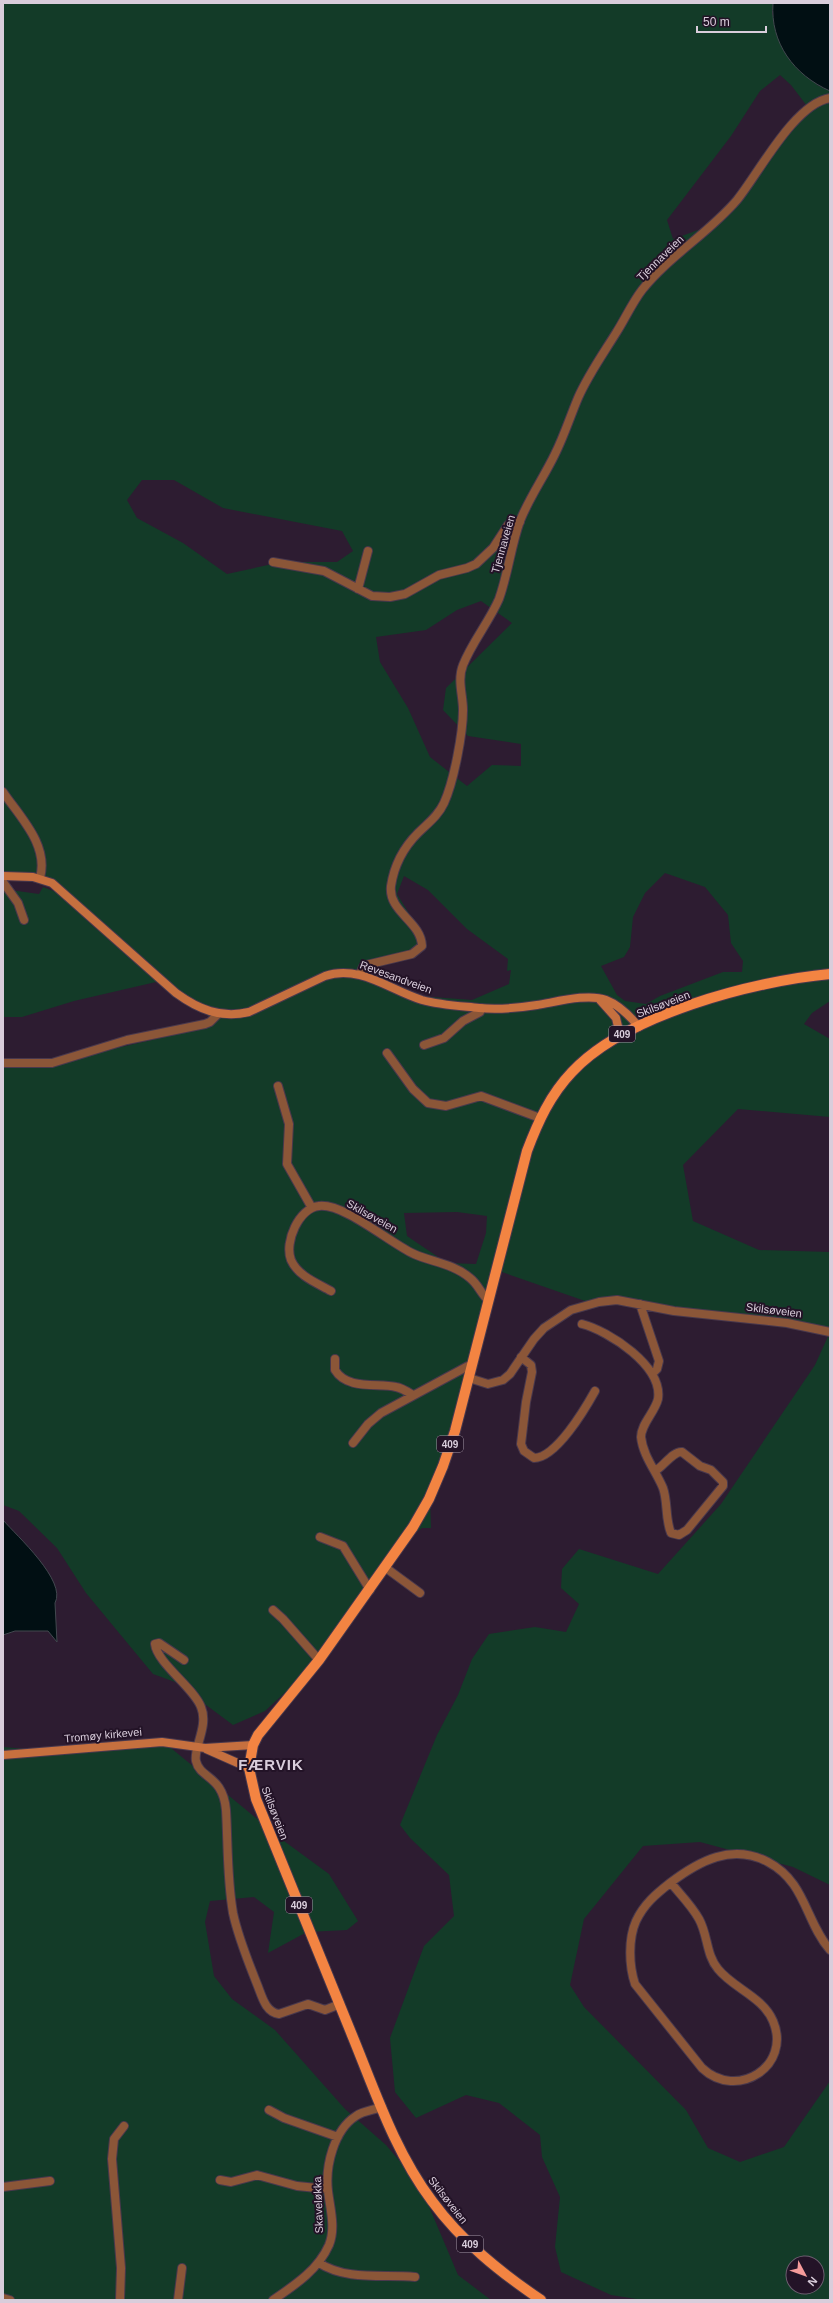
<svg xmlns="http://www.w3.org/2000/svg" width="833" height="2303" font-family="Arial,sans-serif">
	<style>
		.green { fill: #133b28; fill-rule: evenodd }
		.water { fill: #010f13; stroke: #42484f }
		.lines { fill: none; stroke-linecap: round; stroke-linejoin: round }
		.minor-casing { stroke: #49384c; stroke-width: 10 }
		.secondary-casing { stroke: #49384c; stroke-width: 10 }
		.primary-casing { stroke: #49384c; stroke-width: 12 }
		.minor { stroke: #8b5638; stroke-width: 8 }
		.secondary { stroke: #c6703f; stroke-width: 8 }
		.primary { stroke: #f38442; stroke-width: 10 }
		.labels { text-anchor: middle; stroke-width: 4; stroke-linejoin: round; paint-order: stroke }
		.shield { fill: #231327; stroke: #a295a5; stroke-width: 1 }
		.shield-label { font-size: 10px; font-weight: bold; fill: #d9cddb }
		.street-label { font-size: 11px; fill: #d9cddb; stroke: #231327 }
		.district-label { font-size: 15px; font-weight: bold; letter-spacing: 1px; fill: #d9cddb; stroke: #231327 }
	</style>
	<rect width="100%" height="100%" fill="#2d1c31"/>
	<path class="green" d="M3,3H773L772,14L817,85L830,91V1001L812,1013L804,1024L830,1039V1117L738,1109L683,1165L693,1221L759,1250L830,1252V1329L637,1303L588,1302L499,1271L430,1499L431,1528H422L401,1543L305,1674L265,1711L233,1725L175,1682L153,1674L86,1593L57,1548L19,1511L3,1505V1066L86,1055L191,1031L215,1020L156,982L74,1001L22,1017H3V889L39,894L43,887L56,892L95,928L127,948L66,892L23,873L3,872ZM780,75L791,85L807,106L742,191L704,228L673,239L667,220L731,136L760,91ZM142,480H174L223,508L342,531L353,551L337,562H282L227,574L183,543L137,518L127,500ZM481,601L512,623L446,688L443,710L468,736L521,744V766L492,765L467,786L430,757L408,708L380,662L376,637L426,630L457,610ZM665,873L705,887L728,915L731,943L743,961L742,972H723L660,996L646,1004L625,1001L617,995L601,966L624,957L630,947L633,917L645,893ZM404,876L428,890L467,929L508,959L507,971L511,970L509,984L472,1000L419,996L368,974V971L416,953L426,941L397,894ZM457,1212L487,1216L486,1233L476,1264L447,1263L407,1236L404,1213Z
		M830,1332V1885L793,1867L700,1842L643,1846L584,1919L570,1985L584,2007L686,2110L708,2148L740,2162L784,2147L830,2081V2300H643L611,2295L561,2272L555,2247L560,2197L542,2157L540,2135L499,2103L466,2095L416,2118L395,2092L390,2038L424,1946L454,1916L449,1875L410,1838L400,1825L437,1735L458,1695L472,1659L489,1634L535,1627L566,1632L579,1604L561,1588L562,1569L579,1549L658,1574L721,1504L815,1365ZM793,2263H817V2287H793Z
		M160,1739L284,1841L329,1874L358,1921L347,1930L307,1932L268,1953L274,1912L254,1897L210,1901L205,1922L214,1976L232,1999L275,2030L345,2109L386,2145L420,2185L458,2275L491,2300H3V1747L51,1751Z"/>
	<path class="water" d="M773,3H830V91C794,75 770,43 773,3Z
		M3,1520C17,1536 67,1581 55,1603L57,1642L48,1631H15L3,1635Z"/>
	<g class="lines">
		<defs>
			<path id="minor" d="M273,562L324,571L372,596L390,597L405,594L439,575L467,568L476,564L493,548L508,525L516,521L520,522
				M358,589L368,551
				M3,792C20,817 49,845 40,878
				M3,882L18,903L24,920
				M360,974L363,967L366,965L412,954L422,946C421,921 388,912 391,886C394,866 404,847 418,833C428,823 438,816 444,803C454,781 463,733 463,710C463,695 457,680 463,665C472,642 489,622 499,599C508,574 511,546 520,521C529,498 544,477 555,454C564,436 570,417 578,398C588,375 603,354 616,333C625,319 632,303 642,290C669,256 709,233 737,200C759,173 794,104 830,98
				M424,1045L444,1038L463,1021L480,1012L481,1008
				M387,1053L413,1089L428,1103L446,1106L481,1096L540,1118
				M3,1063H52L127,1040L205,1024L210,1022L218,1014
				M278,1086L289,1124L287,1164L312,1208
				M331,1291C317,1283 298,1276 291,1260C284,1242 299,1208 319,1206C344,1203 390,1243 414,1254C432,1262 454,1264 470,1278C478,1284 481,1294 489,1301
				M640,1304L659,1361L657,1369L652,1374
				M582,1324C609,1331 663,1366 658,1399C655,1412 641,1424 641,1437C643,1456 656,1471 663,1488C668,1502 665,1519 671,1533L679,1535L687,1530L723,1486V1482L711,1470L700,1466L682,1452C673,1451 663,1467 655,1471
				M521,1357L531,1365L532,1372L526,1402L521,1444L524,1451L534,1458C556,1458 585,1409 595,1391
				M335,1359V1370C347,1390 377,1383 396,1387C402,1388 408,1392 413,1395
				M469,1378L488,1384L503,1380L510,1374L534,1339L544,1328L571,1310L599,1302L617,1300L674,1311L787,1323L830,1332
				M353,1443L368,1424L381,1413L468,1366H472
				M320,1537L343,1546L370,1590
				M386,1568L420,1593
				M273,1610L283,1619L319,1660
				M184,1660L159,1643L155,1644C157,1663 194,1688 201,1707C209,1726 193,1748 196,1761C200,1779 223,1775 226,1810C228,1844 227,1879 233,1913C238,1937 248,1961 257,1984C262,1996 265,2012 279,2014L308,2004L325,2010L340,2004
				M671,1883C680,1894 692,1906 699,1919C708,1935 706,1955 718,1969C733,1988 763,1997 773,2021C792,2066 737,2101 702,2068L635,1984C629,1966 628,1939 636,1921C644,1904 656,1894 670,1883C699,1861 732,1843 768,1862C806,1882 805,1921 830,1950
				M269,2110L284,2118L338,2137
				M220,2180L231,2182L257,2175L297,2186L327,2189
				M3,2187L50,2181
				M319,2263C347,2281 383,2274 415,2277
				M3,2298L10,2300
				M120,2300L121,2268L112,2159L114,2139L124,2126
				M178,2300L182,2268
				M273,2300C295,2285 318,2270 329,2245C336,2228 330,2208 328,2191C325,2166 334,2130 356,2116C363,2111 374,2110 382,2107"/>
			<path id="secondary" d="M3,876L33,877L52,883L176,993C198,1009 221,1019 249,1012L325,976C359,964 390,990 422,1000C440,1005 460,1006 479,1008C498,1010 518,1008 537,1005C556,1002 588,993 606,1000C619,1005 630,1016 639,1027
				M600,1000L616,1018L620,1035
				M206,1749L249,1768
				M3,1755L162,1742L205,1748L253,1745"/>
			<path id="primary" d="M541,2300C500,2272 462,2242 432,2201C395,2152 375,2091 352,2035C320,1956 288,1878 256,1799L249,1768L253,1745L258,1735L319,1660L413,1527L429,1499L443,1466L455,1431L527,1151C538,1122 550,1095 572,1072C625,1015 753,981 830,974"/>
		</defs>
		<use href="#minor" class="minor-casing"/>
		<use href="#secondary" class="secondary-casing"/>
		<use href="#primary" class="primary-casing"/>
		<use href="#minor" class="minor"/>
		<use href="#secondary" class="secondary"/>
		<use href="#primary" class="primary"/>
	</g>
	<g class="labels">
		<g class="shield">
			<rect x="609" y="1026" width="26" height="16" rx="3"/>
			<rect x="437" y="1436" width="26" height="16" rx="3"/>
			<rect x="286" y="1897" width="26" height="16" rx="3"/>
			<rect x="457" y="2236" width="26" height="16" rx="3"/>
		</g>
		<g class="shield-label">
			<text x="622" y="1038">409</text>
			<text x="450" y="1448">409</text>
			<text x="299" y="1909">409</text>
			<text x="470" y="2248">409</text>
		</g>
		<g class="street-label">
			<text transform="translate(660 258) rotate(-44)" y="4">Tjennaveien</text>
			<text transform="translate(503 544) rotate(-74)" y="4">Tjennaveien</text>
			<text transform="translate(396 977) rotate(20)" y="4">Revesandveien</text>
			<text transform="translate(663 1004) rotate(-21)" y="4">Skilsøveien</text>
			<text transform="translate(372 1216) rotate(29)" y="4">Skilsøveien</text>
			<text transform="translate(774 1310) rotate(7)" y="4">Skilsøveien</text>
			<text transform="translate(103 1735) rotate(-5)" y="4">Tromøy kirkevei</text>
			<text transform="translate(275 1813) rotate(69)" y="4">Skilsøveien</text>
			<text transform="translate(448 2200) rotate(52)" y="4">Skilsøveien</text>
			<text transform="translate(318 2205) rotate(-92)" y="4">Skaveløkka</text>
		</g>
		<g class="district-label">
			<text x="271" y="1770">FÆRVIK</text>
		</g>
	</g>
	<rect width="833" height="2303" fill="none" stroke="#d9cddb" stroke-width="8"/>
	<g transform="translate(805 2275) rotate(131)"><circle r="19" fill="#231327" stroke="#6c5d6f"/>
	<path d="M0-3L7 15L0 10L-7 15Z" fill="#f59b9b"/>
	<text y="-6" font-size="11" font-weight="bold" text-anchor="middle" fill="#d9cddb">N</text>
	</g>
	<path d="M697 26v6h69v-6" fill="none" stroke="#d9cddb" stroke-width="2"/>
	<text x="703" y="26" font-size="12" fill="#d9cddb" stroke="#231327" stroke-width="3" paint-order="stroke">50 m</text>
</svg>
